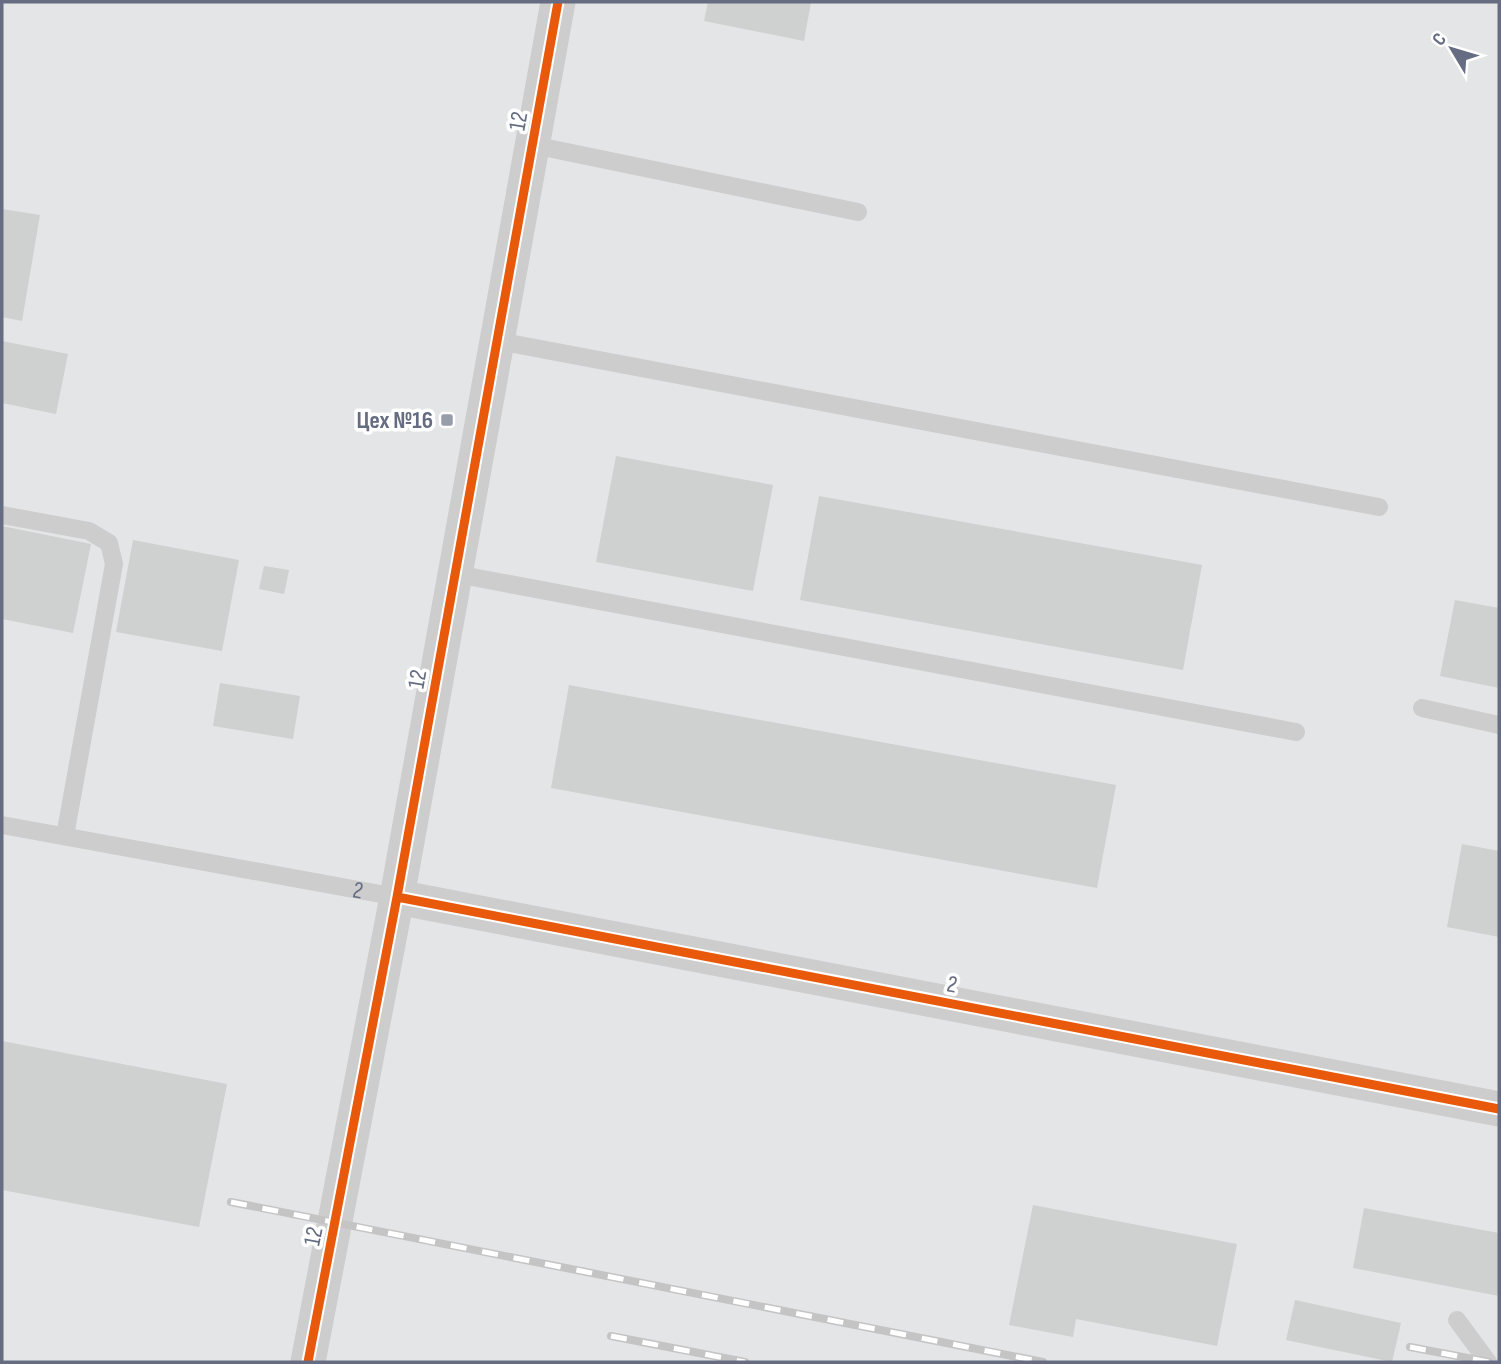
<svg xmlns="http://www.w3.org/2000/svg" width="1501" height="1364" font-family="'Sofia Sans Condensed',sans-serif">
	<style>
		.built { fill: #e4e5e6 }
		.building { fill: #cfd0d0 }
		.lines { fill: none; stroke-linecap: round; stroke-linejoin: round }
		.service { stroke: #cdcdce; stroke-width: 18 }
		.minor { stroke: #cdcdce; stroke-width: 35 }
		.rail-casing { stroke: #c4c4c5; stroke-width: 8 }
		.rail { stroke: #fff; stroke-width: 5; stroke-dasharray: 16; stroke-linecap: butt }
		.cycleway-casing { stroke: #fff; stroke-width: 13 }
		.cycleway { stroke: #e8590c; stroke-width: 9 }
		.poi-dot { fill: #989daa; stroke: #fff; stroke-width: 2.5 }
		.labels { text-anchor: middle; stroke-width: 7; stroke-linejoin: round; paint-order: stroke }
		.street-label { font-size: 24px; fill: #666d82; stroke: #fff }
		.poi-label { font-size: 24px; font-weight: bold; fill: #666d82; stroke: #fff; text-anchor: end }
	</style>
	<rect width="100%" height="100%" fill="#f4f5f3"/>
	<path class="built" d="M2,2H1499V1362H2Z"/>
	<path class="building" d="M708,2H811L804,41L704,21Z
		M2,209L40,215L22,321L2,317Z
		M2,341L68,354L56,414L2,403Z
		M616,456L773,485L753,591L596,562Z
		M819,496L1202,565L1183,670L800,600Z
		M2,526L91,544L73,633L2,619Z
		M133,540L239,560L222,651L116,632Z
		M264,566L289,570L284,594L259,589Z
		M1455,600L1499,608V688L1440,676Z
		M220,683L300,696L293,739L213,726Z
		M569,685L1116,785L1097,888L551,788Z
		M1462,844L1499,851V937L1447,927Z
		M2,1041L227,1084L199,1227L2,1190Z
		M1033,1205L1237,1244L1217,1346L1076,1319L1073,1337L1009,1325Z
		M1364,1208L1499,1233V1296L1353,1268Z
		M1295,1300L1401,1323L1392,1362L1286,1340Z"/>
	<g class="lines">
		<g class="service">
			<path d="M533,145L858,212"/>
			<path d="M498,341L1379,507"/>
			<path d="M2,515L89,531L109,543L114,564L65,836"/>
			<path d="M456,574L1296,732"/>
			<path d="M1422,708L1499,725"/>
			<path id="s1" d="M2,825L397,897"/>
			<path d="M1457,1320L1488,1362"/>
		</g>
		<path class="minor" d="M397,897L1499,1109
			M308,1362L397,897L558,2"/>
		<defs>
			<path id="rail" d="M231,1202L1043,1362
				M611,1336L745,1362
				M1410,1347L1489,1362"/>
		</defs>
		<use href="#rail" class="rail-casing"/>
		<use href="#rail" class="rail"/>
		<defs>
			<path id="cycleway" d="M397,897L1499,1109
				M308,1362L397,897L558,2"/>
		</defs>
		<use href="#cycleway" class="cycleway-casing"/>
		<use href="#cycleway" class="cycleway"/>
	</g>
	<rect class="poi-dot" x="440" y="413" width="14" height="14" rx="3.5"/>
	<g class="labels">
		<g class="street-label">
			<text transform="translate(518 121) rotate(-80)" y="8">12</text>
			<text transform="translate(417 679) rotate(-80)" y="8">12</text>
			<text dy="8" stroke="none"><textPath href="#s1" startOffset="362">2</textPath></text>
			<text transform="translate(952 984) rotate(11)" y="8">2</text>
			<text transform="translate(313 1236) rotate(-79)" y="8">12</text>
		</g>
		<g class="poi-label">
			<text x="433" y="428">Цех №16</text>
		</g>
	</g>
	<rect width="1501" height="1364" fill="none" stroke="#666d82" stroke-width="7"/>
	<g transform="translate(1452 49) rotate(308)" stroke="#ffffff" stroke-width="5" paint-order="stroke">
	<path d="M0-5L12 26L0 18L-12 26Z" fill="#666d82"/>
	<text y="-10" font-size="19" font-weight="bold" text-anchor="middle" fill="#666d82">С</text>
	</g>
</svg>
